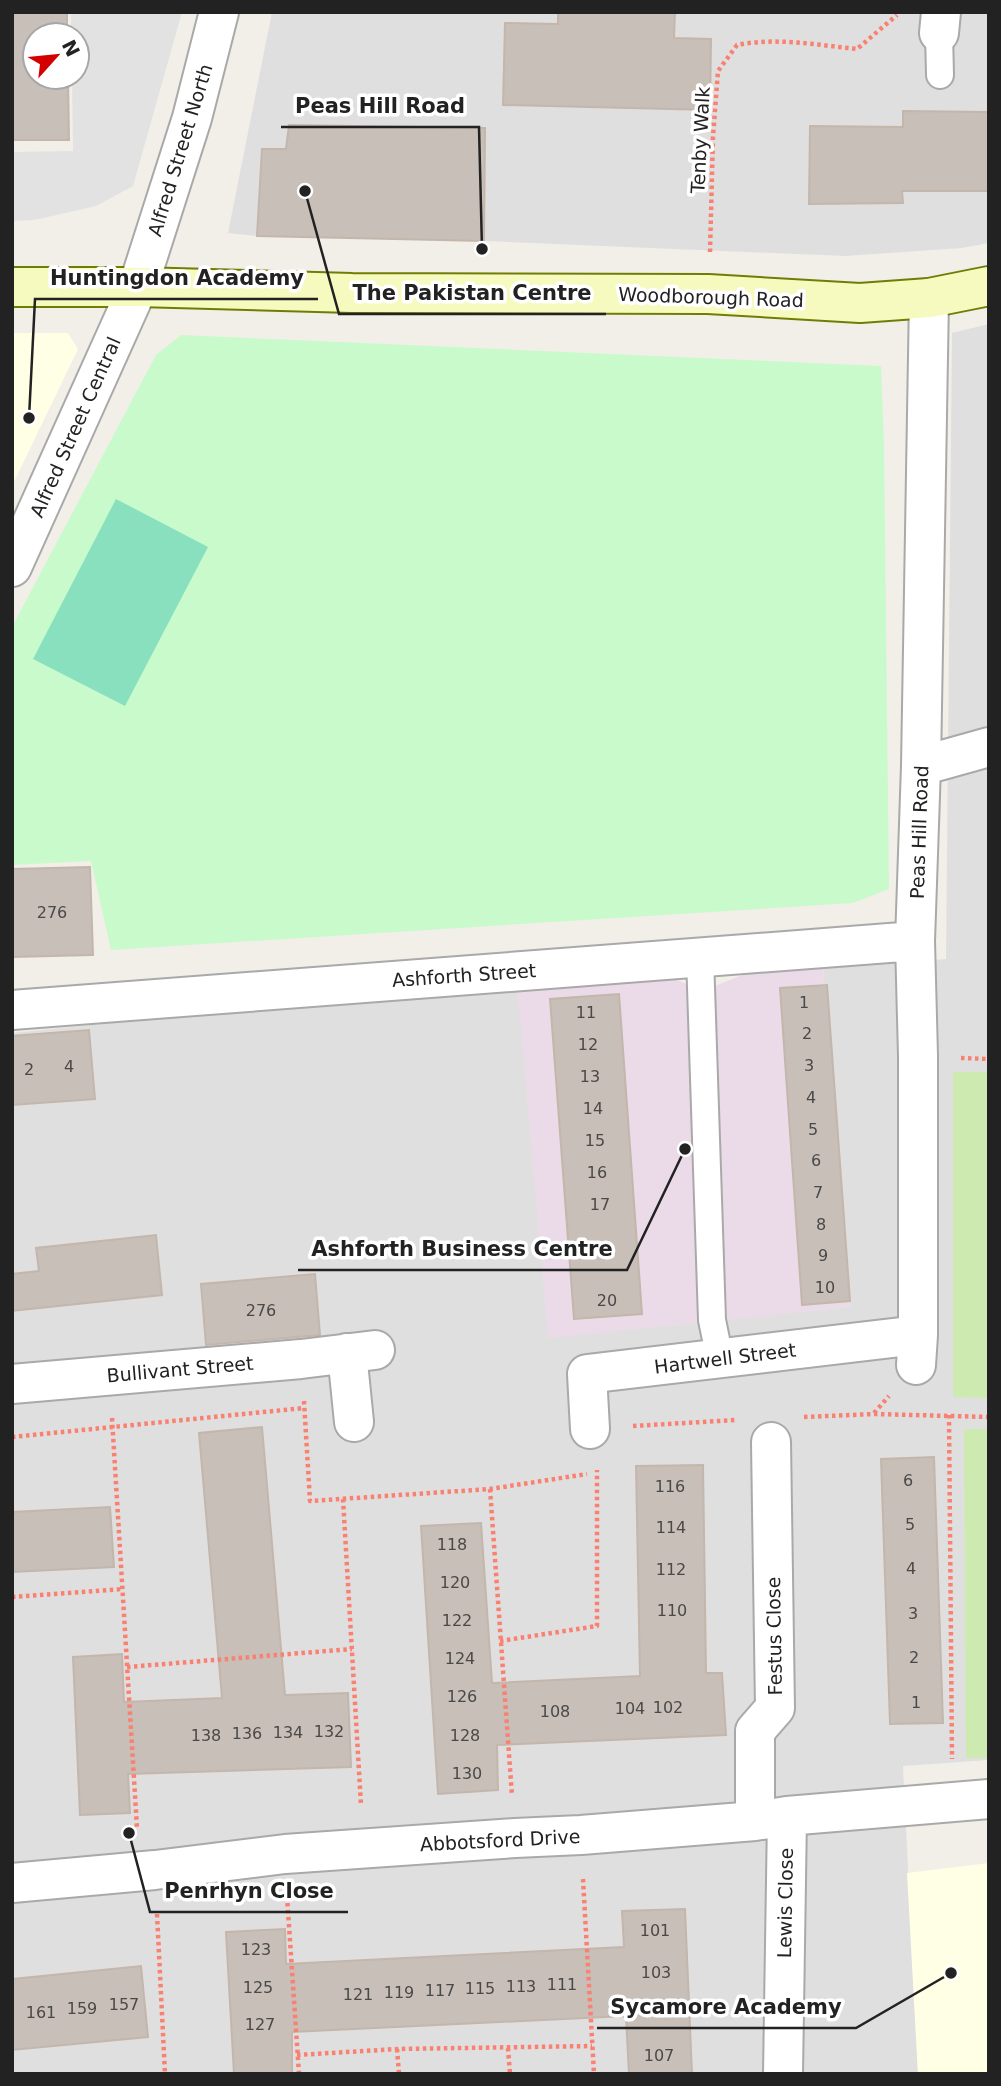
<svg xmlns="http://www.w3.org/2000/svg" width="1001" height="2086" font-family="'DejaVu Sans',sans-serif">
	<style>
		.residential { fill: #e0dfdf }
		.industrial { fill: #ebdbe8 }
		.education { fill: #ffffe5 }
		.grass { fill: #cdebb0 }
		.park { fill: #c8facc }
		.pitch { fill: #88e0be }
		.parking { fill: #e2e2e2 }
		.building { fill: #c7bfb8; stroke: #c4b6ab; stroke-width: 2 }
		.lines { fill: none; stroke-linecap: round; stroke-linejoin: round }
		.lane-casing { stroke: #a9a9a9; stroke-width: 30 }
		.street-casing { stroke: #a9a9a9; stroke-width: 42 }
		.secondary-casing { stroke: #707d05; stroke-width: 42 }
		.path { stroke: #fa8072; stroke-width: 4.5; stroke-dasharray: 3.5 3.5; stroke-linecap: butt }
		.lane { stroke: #fff; stroke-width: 26 }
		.street { stroke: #fff; stroke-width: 38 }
		.secondary { stroke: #f7fabf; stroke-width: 38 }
		.labels { text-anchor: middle; stroke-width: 7; stroke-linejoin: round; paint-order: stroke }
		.number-label { font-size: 16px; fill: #4b4948 }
		.street-label { font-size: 19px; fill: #222; stroke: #fff }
		.leader { fill: none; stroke: #222; stroke-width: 2.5 }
		.callout-dot { fill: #222; stroke: #fff; stroke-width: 2.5 }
		.callout-label { font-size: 21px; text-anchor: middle; font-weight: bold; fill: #222; stroke: #fff; stroke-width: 7; stroke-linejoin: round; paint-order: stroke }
	</style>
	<rect width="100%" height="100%" fill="#f2efe9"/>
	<path class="residential" d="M272,12H989V243L962,248L845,256L484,241L257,236L228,233Z
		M989,324V1760L903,1766L918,2074H12V1033L517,982L712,1320L850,1307L823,967L946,959L952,333Z"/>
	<path class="industrial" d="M823,967L851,1307L548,1338L517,982L670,977L702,991L755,970Z"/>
	<path class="education" d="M12,333H68L78,349L12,486Z
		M989,1863V2074H918L907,1873Z"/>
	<path class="grass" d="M953,1072H989V1398L953,1397Z
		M964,1429H989V1758H966Z"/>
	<path class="park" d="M181,335L881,366L884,447L889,889L853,903L111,950L91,861L12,865V627L156,355Z"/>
	<path class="pitch" d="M116,499L208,547L125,706L33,659Z"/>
	<path class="parking" d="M71,12H182L133,186L96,206L34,220L12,221V152L73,151L72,77H77V35H71Z"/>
	<path class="building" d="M12,12H67V35H35V77H68L69,140H12Z
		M558,12H675L674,38L711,39L710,110L503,105L505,23L558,24Z
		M903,111L989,112V191H902L903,203L809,204L810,126L903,127Z
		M289,125L485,128L484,241L257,236L262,149H286Z
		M90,867L93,955L12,957V869Z
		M827,985L850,1301L802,1305L780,988Z
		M619,994L642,1314L574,1319L550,999Z
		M89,1030L95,1099L12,1105V1036Z
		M156,1235L162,1295L12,1311V1274L39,1271L36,1248Z
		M315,1274L320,1335L206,1345L201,1284Z
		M262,1427L285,1695L348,1693L351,1767L128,1774L130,1813L80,1815L73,1657L122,1654L124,1702L222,1698L199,1433Z
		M934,1457L943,1723L890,1724L881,1459Z
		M703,1465L706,1673H722L726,1735L497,1745L498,1790L438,1794L421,1526L481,1523L492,1683L640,1676L636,1466Z
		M110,1507L114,1567L12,1572V1512Z
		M685,1909L692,2074H629L626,2016L292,2032V2074H234L226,1932L285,1929L286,1964L624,1947L622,1911Z
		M141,1966L148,2037L12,2050L13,1979Z"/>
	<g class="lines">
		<defs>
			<path id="lane" d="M939,33L940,75
				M700,957L712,1320L720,1359"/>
			<path id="street" d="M939,33L941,12
				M12,567L138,287L192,118L219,12
				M921,766L989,747
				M12,1010L915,941
				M347,1353L354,1422
				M916,1365L918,1335V1056L915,941L921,766L929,298
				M12,1384L301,1359L375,1350
				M590,1429L587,1374L918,1335
				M755,1821V1731L775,1708L771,1442
				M12,1883L155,1870L285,1854L515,1838L581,1835L755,1821L787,1816L989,1799
				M783,2074L787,1816"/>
			<path id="secondary" d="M12,287H138L352,293L708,294L860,303L929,298L989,286"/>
		</defs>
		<use href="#lane" class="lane-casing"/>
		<use href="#street" class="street-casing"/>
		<use href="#secondary" class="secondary-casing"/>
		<path class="path" d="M710,252L713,137L718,71L737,45C776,37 817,45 857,49L897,15
			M961,1058L989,1059
			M304,1401L310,1501L490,1489L587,1474
			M874,1413L889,1396
			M949,1415L952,1759
			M804,1417L874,1414L989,1417
			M112,1418L137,1828
			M633,1426L736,1420
			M12,1437L304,1408
			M490,1489L512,1796
			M343,1499L361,1805
			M12,1597L122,1589
			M500,1641L597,1626V1470
			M127,1667L352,1649
			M583,1879L594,2074
			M287,1896L299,2074
			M157,1914L165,2074
			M508,2048L510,2074
			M397,2049L399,2074
			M297,2055L397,2049L592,2046"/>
		<use href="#lane" class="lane"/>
		<use href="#street" class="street"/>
		<use href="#secondary" class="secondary"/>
	</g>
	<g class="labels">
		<g class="number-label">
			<text x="52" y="918">276</text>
			<text x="804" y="1008">1</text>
			<text x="586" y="1018">11</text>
			<text x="807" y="1039">2</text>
			<text x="588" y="1050">12</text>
			<text x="809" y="1071">3</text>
			<text x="69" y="1072">4</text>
			<text x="29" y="1075">2</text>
			<text x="590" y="1082">13</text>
			<text x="811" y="1103">4</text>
			<text x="593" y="1114">14</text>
			<text x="813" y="1135">5</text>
			<text x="595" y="1146">15</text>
			<text x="816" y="1166">6</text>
			<text x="597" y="1178">16</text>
			<text x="818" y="1198">7</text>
			<text x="600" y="1210">17</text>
			<text x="821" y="1230">8</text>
			<text x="823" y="1261">9</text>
			<text x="825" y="1293">10</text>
			<text x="607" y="1306">20</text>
			<text x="261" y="1316">276</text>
			<text x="908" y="1486">6</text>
			<text x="670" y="1492">116</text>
			<text x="910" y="1530">5</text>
			<text x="671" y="1533">114</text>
			<text x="452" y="1550">118</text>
			<text x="911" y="1574">4</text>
			<text x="671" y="1575">112</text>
			<text x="455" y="1588">120</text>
			<text x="672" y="1616">110</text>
			<text x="913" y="1619">3</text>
			<text x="457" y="1626">122</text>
			<text x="914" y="1663">2</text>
			<text x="460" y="1664">124</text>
			<text x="462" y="1702">126</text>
			<text x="916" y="1708">1</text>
			<text x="668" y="1713">102</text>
			<text x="630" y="1714">104</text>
			<text x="555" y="1717">108</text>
			<text x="329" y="1737">132</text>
			<text x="288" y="1738">134</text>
			<text x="247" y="1739">136</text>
			<text x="206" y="1741">138</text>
			<text x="465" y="1741">128</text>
			<text x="467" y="1779">130</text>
			<text x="655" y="1936">101</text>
			<text x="256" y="1955">123</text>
			<text x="656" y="1978">103</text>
			<text x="562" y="1990">111</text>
			<text x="521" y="1992">113</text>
			<text x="258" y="1993">125</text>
			<text x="480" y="1994">115</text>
			<text x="440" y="1996">117</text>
			<text x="399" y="1998">119</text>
			<text x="358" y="2000">121</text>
			<text x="124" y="2010">157</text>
			<text x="82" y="2014">159</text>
			<text x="41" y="2018">161</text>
			<text x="260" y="2030">127</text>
			<text x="659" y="2061">107</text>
		</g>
		<g class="street-label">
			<text transform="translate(700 140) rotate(-87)" y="7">Tenby Walk</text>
			<text transform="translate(180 150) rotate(-73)" y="7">Alfred Street North</text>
			<text transform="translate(711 297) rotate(2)" y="7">Woodborough Road</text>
			<text transform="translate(75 427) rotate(-66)" y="7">Alfred Street Central</text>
			<text transform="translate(919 832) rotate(-88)" y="7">Peas Hill Road</text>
			<text transform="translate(464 975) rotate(-4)" y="7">Ashforth Street</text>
			<text transform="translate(725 1358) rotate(-7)" y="7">Hartwell Street</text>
			<text transform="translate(180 1369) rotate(-5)" y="7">Bullivant Street</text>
			<text transform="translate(774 1636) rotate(-91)" y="7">Festus Close</text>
			<text transform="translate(500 1840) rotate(-3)" y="7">Abbotsford Drive</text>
			<text transform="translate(785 1903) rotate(-89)" y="7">Lewis Close</text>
		</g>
	</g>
	<path class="leader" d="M482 249L479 127H281M29 418L35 299H318M305 191L339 314H606M685 1149L627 1270H298M129 1833L150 1912H348M951 1973L856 2028H597"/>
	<g class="callout-dot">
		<circle cx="482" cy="249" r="7"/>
		<circle cx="29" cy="418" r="7"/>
		<circle cx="305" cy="191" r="7"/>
		<circle cx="685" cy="1149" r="7"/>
		<circle cx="129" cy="1833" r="7"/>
		<circle cx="951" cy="1973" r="7"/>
	</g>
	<g class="callout-label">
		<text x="380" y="113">Peas Hill Road</text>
		<text x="177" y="285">Huntingdon Academy</text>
		<text x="472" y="300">The Pakistan Centre</text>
		<text x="462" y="1256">Ashforth Business Centre</text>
		<text x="249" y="1898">Penrhyn Close</text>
		<text x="726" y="2014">Sycamore Academy</text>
	</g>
	<rect width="1001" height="2086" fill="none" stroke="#222222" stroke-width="28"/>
	<g transform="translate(56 56) rotate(63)"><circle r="33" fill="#ffffff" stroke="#a7a7a7" stroke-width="2"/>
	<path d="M0-5L12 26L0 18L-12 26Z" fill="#d40000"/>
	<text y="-10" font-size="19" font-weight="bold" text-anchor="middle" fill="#222222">N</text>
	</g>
</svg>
